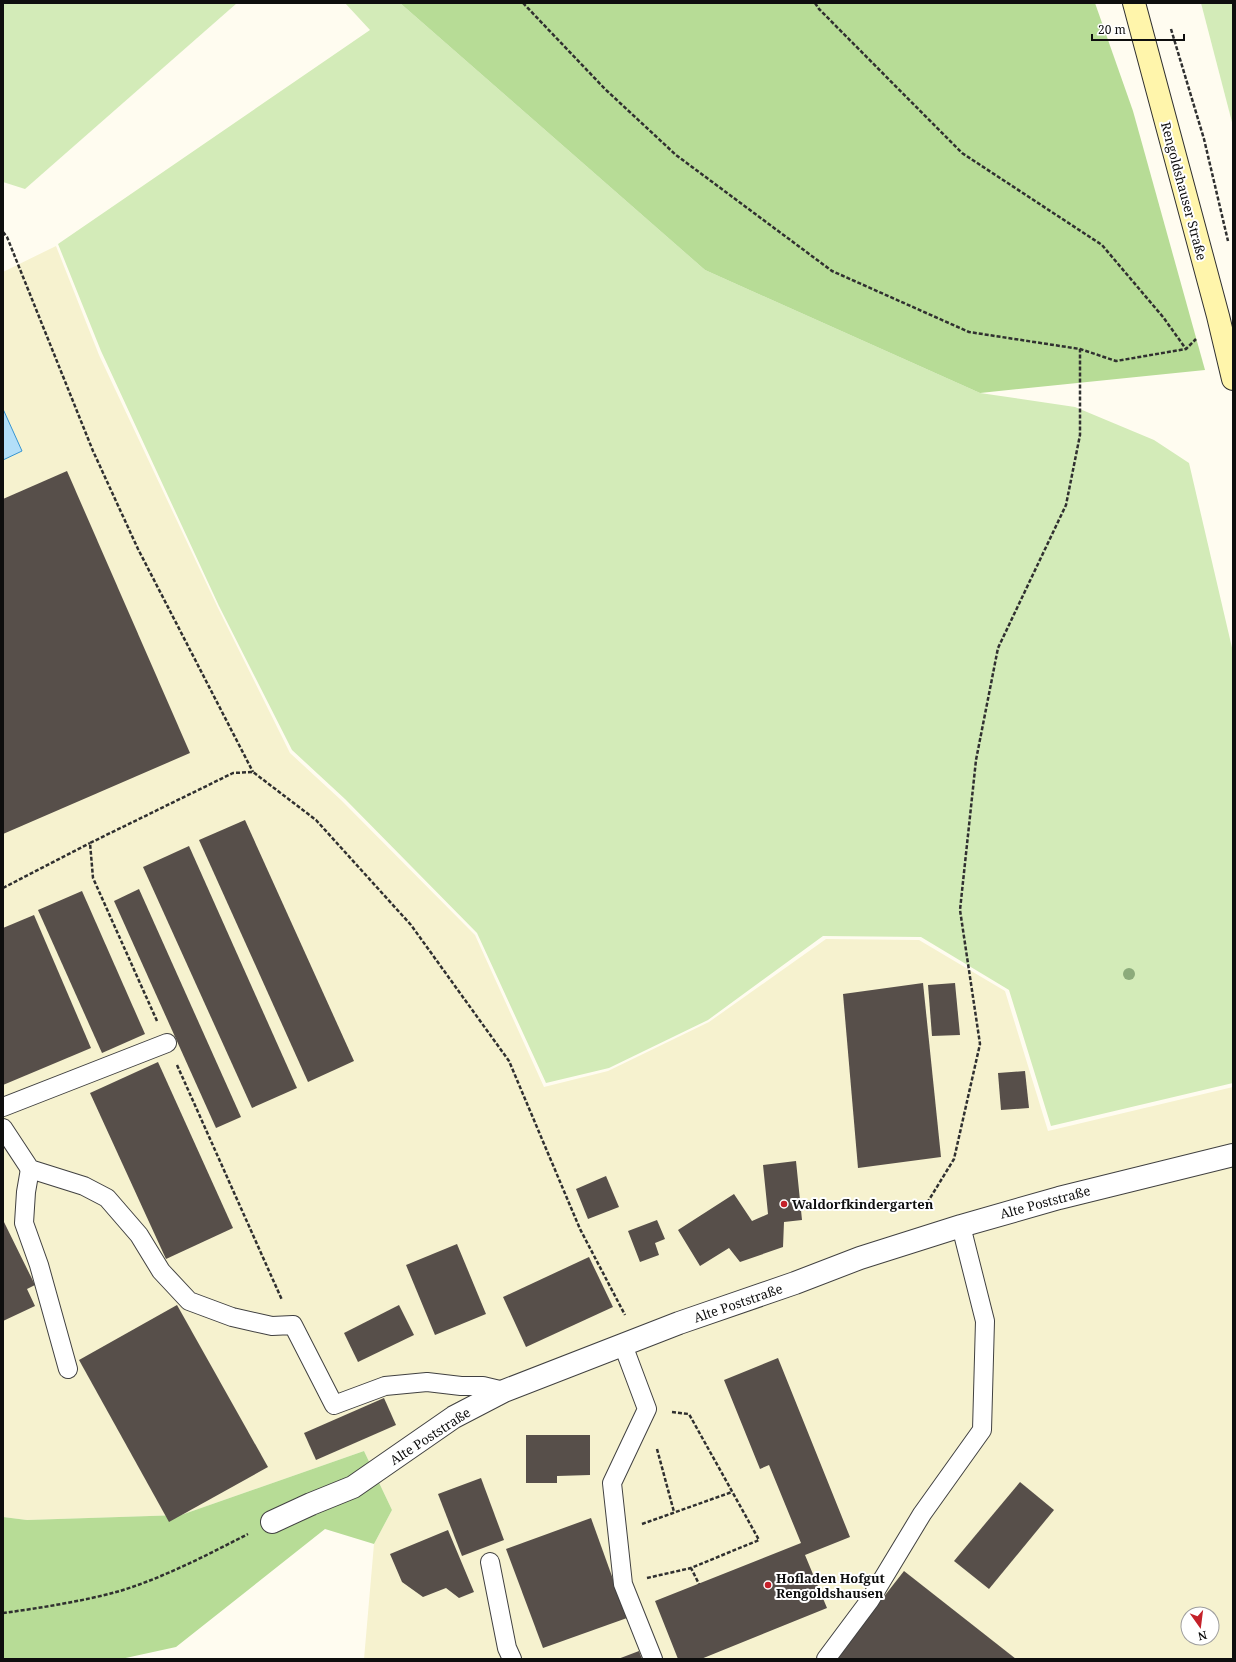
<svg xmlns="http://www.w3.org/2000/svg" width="1236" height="1662" viewBox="0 0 1236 1662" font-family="'Noto Serif',serif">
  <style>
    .farmland { fill: #f6f2cf; fill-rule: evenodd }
    .green { fill: #d3ebb8 }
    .forest { fill: #b7dc96 }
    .water { fill: #b3dff8; stroke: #3795d2 }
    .building { fill: #574f4a }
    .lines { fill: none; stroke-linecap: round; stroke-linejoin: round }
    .lane-casing { stroke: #414141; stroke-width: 20 }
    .street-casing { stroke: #414141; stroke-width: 24 }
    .secondary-casing { stroke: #303030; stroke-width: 24 }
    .path { stroke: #303030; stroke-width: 2.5; stroke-dasharray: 4 2; stroke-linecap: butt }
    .lane { stroke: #fff; stroke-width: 18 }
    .street { stroke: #fff; stroke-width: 22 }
    .secondary { stroke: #fff5ab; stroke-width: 22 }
    .tree { fill: #8cab7b }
    .poi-dot { fill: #c4212a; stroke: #fff; stroke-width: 1.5 }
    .labels { text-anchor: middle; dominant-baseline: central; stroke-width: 4; stroke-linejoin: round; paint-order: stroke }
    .street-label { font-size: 13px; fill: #0e0e0e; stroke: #fff }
    .poi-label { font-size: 13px; font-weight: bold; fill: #0e0e0e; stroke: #fff; text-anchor: start }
  </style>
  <rect width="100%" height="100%" fill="#fffcf0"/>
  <path class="farmland" d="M56 246 99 355 218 608 290 753 341 800 475 935 544 1087 608 1071 709 1022 826 939 919 940 1005 991 1048 1131 1233 1087V1659H364L374 1544 392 1510 364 1451 181 1515 27 1520 3 1517V272ZM1188 1614H1212V1638H1188Z"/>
  <g class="green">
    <path d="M3 3H237L25 189 3 182Z"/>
    <path d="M345 3H400L705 270 980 393 1075 407 1154 440 1189 463 1233 652V1083L1051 1126 1009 990 921 937 823 936 708 1020 609 1068 546 1083 477 933 345 799 292 750 219 606 101 351 58 244 370 30Z"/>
    <path d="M1201 3H1233V126Z"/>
  </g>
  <g class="forest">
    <path d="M400 3H1095L1133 111 1205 370 980 393 705 270Z"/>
    <path d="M364 1451 392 1510 374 1544 325 1529 176 1647 121 1659H3V1517L27 1520 181 1515Z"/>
  </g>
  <path class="water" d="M3 409 22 451 3 460Z"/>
  <g class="building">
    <path d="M67 471 190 753 3 834V499Z"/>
    <path d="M245 820 354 1061 308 1082 199 840Z"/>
    <path d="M189 846 297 1088 252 1108 143 867Z"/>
    <path d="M139 889 241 1117 216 1128 114 901Z"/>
    <path d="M82 891 145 1034 102 1053 38 910Z"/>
    <path d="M34 915 91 1048 3 1085V928Z"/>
    <path d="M923 983 941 1157 858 1168 843 994Z"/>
    <path d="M955 983 960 1035 932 1036 928 985Z"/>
    <path d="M158 1062 233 1228 166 1259 90 1093Z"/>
    <path d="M1025 1071 1029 1108 1001 1110 998 1073Z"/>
    <path d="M796 1161 802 1220 784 1222 783 1247 740 1262 729 1248 700 1266 678 1230 734 1194 752 1221 768 1214 763 1165Z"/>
    <path d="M606 1176 619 1207 588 1219 576 1189Z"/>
    <path d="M3 1220 35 1285 27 1289 35 1306 3 1321Z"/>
    <path d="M657 1220 665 1239 655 1243 659 1255 640 1262 628 1231Z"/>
    <path d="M457 1244 486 1314 435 1335 406 1265Z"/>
    <path d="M589 1257 613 1307 526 1347 503 1297Z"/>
    <path d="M177 1305 268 1467 169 1522 79 1360Z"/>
    <path d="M399 1305 414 1335 358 1362 344 1333Z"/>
    <path d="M778 1358 850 1537 805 1555 827 1608 701 1659H678L655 1601 801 1543 769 1465 760 1469 724 1380Z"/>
    <path d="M384 1398 396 1425 316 1460 304 1433Z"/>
    <path d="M526 1435H590V1475L557 1476V1483H526Z"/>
    <path d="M481 1478 504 1540 462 1556 438 1494Z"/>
    <path d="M1020 1482 1054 1510 989 1589 954 1561Z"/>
    <path d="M591 1518 627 1618 543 1648 506 1549Z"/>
    <path d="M448 1530 474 1592 459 1598 446 1588 423 1597 402 1582 390 1554Z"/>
    <path d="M904 1571 1016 1659H835Z"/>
    <path d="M639 1651 642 1659H618Z"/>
  </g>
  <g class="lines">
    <defs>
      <g id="lane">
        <path d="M3 1107 167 1043"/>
        <path d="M3 1128 30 1169 84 1186 107 1198 139 1235 161 1271 189 1301 232 1317 272 1326 293 1325 334 1405 385 1386 427 1382 461 1386H483L504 1391"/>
        <path d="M30 1169 26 1192 24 1223 39 1265 68 1369"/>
        <path d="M623 1345 647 1409 612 1483 623 1584 653 1659"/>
        <path d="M490 1562 507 1648 512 1659"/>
        <path d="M826 1659 870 1600 922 1514 982 1430 985 1321 961 1226"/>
      </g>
      <path id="street" d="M272 1522 311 1504 353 1487 454 1417 504 1391 679 1323 795 1283 860 1258 961 1226 1059 1198 1233 1155"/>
      <path id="secondary" d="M1134 3 1218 316 1233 379"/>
    </defs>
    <use href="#lane" class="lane-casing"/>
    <use href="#street" class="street-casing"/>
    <use href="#secondary" class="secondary-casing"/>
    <g class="path">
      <path d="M523 3 605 89 676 155 832 271 969 332 1080 349 1116 361 1186 349 1196 339"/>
      <path d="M815 3 819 9 962 153 1102 245 1163 317 1186 349"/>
      <path d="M1171 29 1204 139 1228 241"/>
      <path d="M3 232 7 237 93 451 138 549 253 772"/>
      <path d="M3 888 90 843"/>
      <path d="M157 1021 93 878 90 843 233 773 253 772 316 820 411 925 509 1061 580 1229 625 1315"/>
      <path d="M177 1065 282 1300"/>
      <path d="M924 1208 954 1159 980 1044 960 910 976 760 998 648 1066 505 1080 435V349"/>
      <path d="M672 1412 689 1414 759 1540 691 1568 699 1584"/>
      <path d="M657 1449 674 1512"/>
      <path d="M642 1524 732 1492"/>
      <path d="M647 1578 691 1568"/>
      <path d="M3 1613C40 1608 84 1601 120 1591 165 1577 207 1555 248 1534"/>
    </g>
    <use href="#lane" class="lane"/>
    <use href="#street" class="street"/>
    <use href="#secondary" class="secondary"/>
  </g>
  <circle class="tree" cx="1129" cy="974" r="6"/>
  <g class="poi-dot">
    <circle cx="784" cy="1204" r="4"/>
    <circle cx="768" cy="1585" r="4"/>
  </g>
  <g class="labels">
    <g class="street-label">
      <text transform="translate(1184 191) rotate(75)">Rengoldshauser Straße</text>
      <text transform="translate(1045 1202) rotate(-15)">Alte Poststraße</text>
      <text transform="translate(738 1303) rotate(-19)">Alte Poststraße</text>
      <text transform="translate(430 1436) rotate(-33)">Alte Poststraße</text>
    </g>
    <g class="poi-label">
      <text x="792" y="1204">Waldorfkindergarten</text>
      <text x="776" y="1578">Hofladen Hofgut<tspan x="776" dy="15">Rengoldshausen</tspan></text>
    </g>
  </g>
  <rect width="1236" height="1662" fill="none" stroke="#0e0e0e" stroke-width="8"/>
  <g transform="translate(1200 1626) rotate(166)"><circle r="19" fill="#ffffff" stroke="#9f9f9f"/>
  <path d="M0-3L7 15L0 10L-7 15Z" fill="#c4212a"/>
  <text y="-6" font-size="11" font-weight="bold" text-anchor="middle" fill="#0e0e0e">N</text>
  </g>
  <path d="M1092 34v6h92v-6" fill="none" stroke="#0e0e0e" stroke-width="2"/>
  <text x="1098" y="34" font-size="12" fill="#0e0e0e" stroke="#ffffff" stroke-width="3" paint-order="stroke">20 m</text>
</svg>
